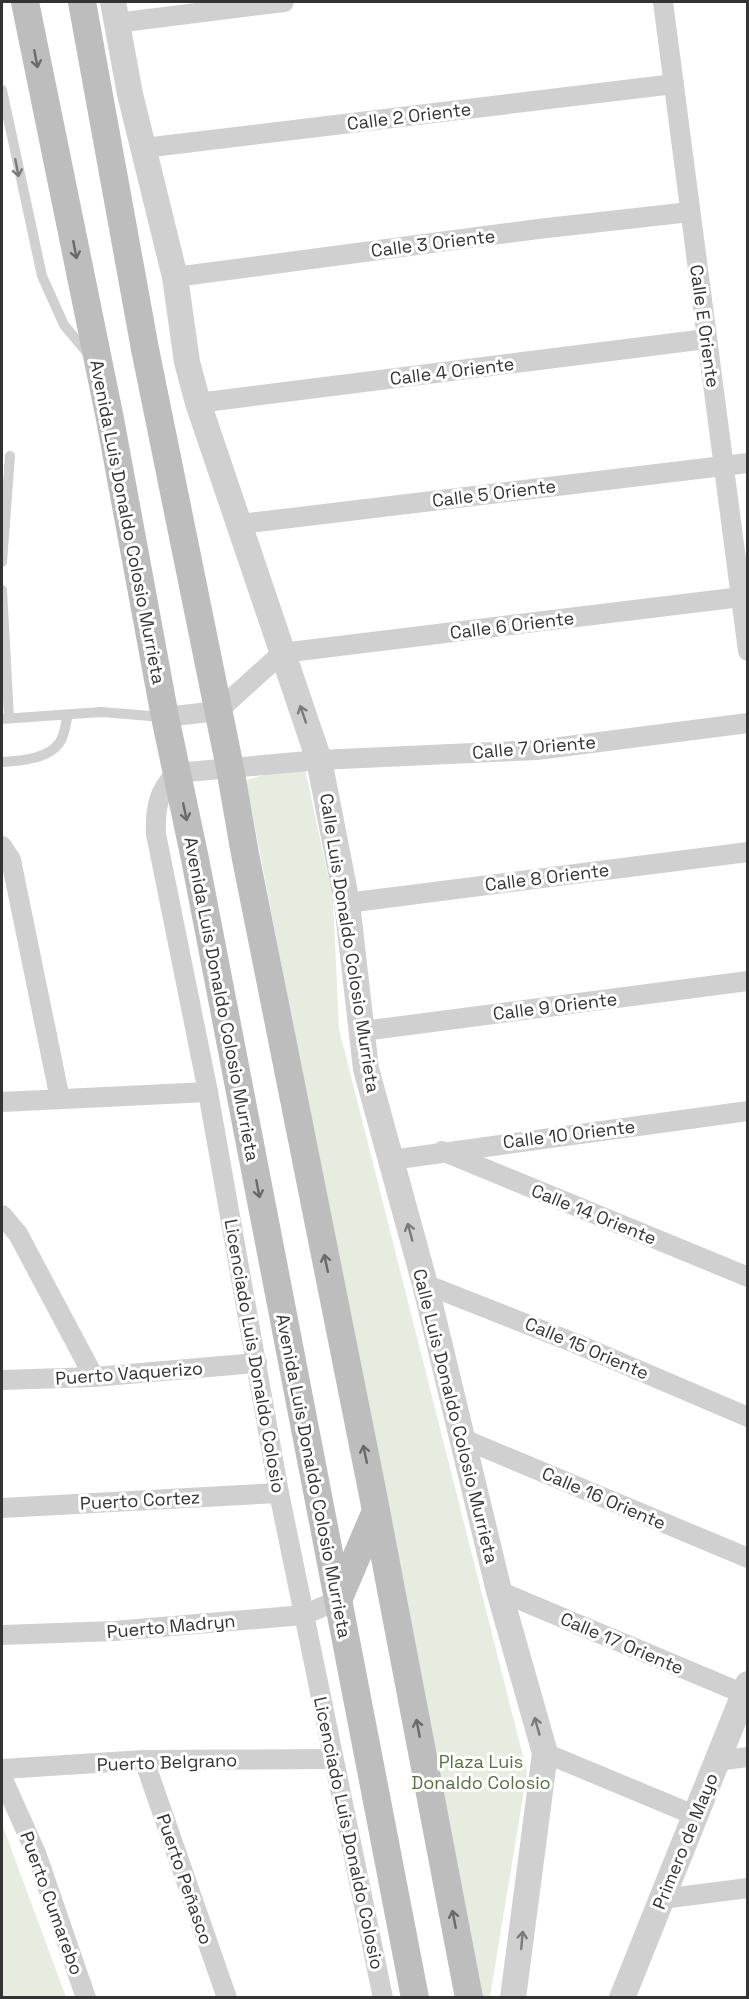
<svg xmlns="http://www.w3.org/2000/svg" width="749" height="1999" viewBox="0 0 749 1999" font-family="'Space Grotesk',sans-serif">
  <style>
    .green { fill: #e6ecdf }
    .lines { fill: none; stroke-linecap: round; stroke-linejoin: round }
    .service { stroke: #d0d0d0; stroke-width: 10 }
    .minor { stroke: #d0d0d0; stroke-width: 20 }
    .tertiary { stroke: #d0d0d0; stroke-width: 26 }
    .secondary { stroke: #bdbdbd; stroke-width: 28 }
    .oneway { stroke: #6a6a6a }
    .oneway2 { stroke: #7a7a7a }
    .labels { text-anchor: middle; dominant-baseline: central; stroke-width: 6; stroke-linejoin: round; paint-order: stroke }
    .street-label { font-size: 18px; fill: #333; stroke: #fff }
    .park-label { font-size: 18px; fill: #56703f; stroke: #fff }
  </style>
  <rect width="100%" height="100%" fill="#fff"/>
  <g class="green">
    <path d="M304 764 333 899 339 1029 527 1772 490 1997H479L246 780Z"/>
    <path d="M2 1824 66 1997H2Z"/>
  </g>
  <g class="lines">
    <g class="service">
      <path d="M2 90 42 276 64 325 90 356"/>
      <path d="M2 562 10 456"/>
      <path d="M2 590 9 718"/>
      <path d="M2 719 101 712 163 717"/>
      <path d="M2 762C20 761 53 759 62 738 65 731 66 722 68 715"/>
    </g>
    <g class="minor">
      <path d="M663 2 748 651"/>
      <path d="M116 23 284 2"/>
      <path d="M144 148 674 84"/>
      <path d="M175 277 538 229 690 212"/>
      <path d="M198 403 706 339"/>
      <path d="M241 524 748 463"/>
      <path d="M165 717 218 711 282 653 741 597"/>
      <path d="M2 846 11 860 60 1099"/>
      <path d="M347 903 748 852"/>
      <path d="M363 1031 748 981"/>
      <path d="M2 1102 208 1092"/>
      <path d="M442 1151 748 1277"/>
      <path d="M391 1160 748 1111"/>
      <path d="M2 1215 18 1234 94 1377"/>
      <path d="M425 1284 577 1344 748 1417"/>
      <path d="M2 1380 94 1377 257 1363"/>
      <path d="M461 1438 748 1558"/>
      <path d="M2 1508 279 1493"/>
      <path d="M499 1591 744 1694"/>
      <path d="M2 1635 114 1631 304 1615 338 1600"/>
      <path d="M545 1753 694 1815"/>
      <path d="M144 1760 227 1998"/>
      <path d="M717 1761 748 1757"/>
      <path d="M2 1769 144 1760 332 1759"/>
      <path d="M2 1777 36 1853 86 1998"/>
      <path d="M662 1899 748 1888"/>
      <path d="M383 1998 279 1493 208 1092 156 834C155 809 158 791 176 773L319 760 537 750 748 723"/>
    </g>
    <g class="tertiary">
      <path d="M113 2 130 94 175 277 187 362 198 403 319 760 347 903 366 1069 425 1284 499 1591 545 1753 513 1998"/>
      <path d="M622 1998 748 1684"/>
    </g>
    <g class="secondary">
      <path d="M25 2 110 419 165 717 195 859 415 1998"/>
      <path d="M82 2 145 349 230 768 245 854 372 1490 469 1998"/>
      <path d="M338 1600 376 1511"/>
    </g>
  </g>
  <defs><path id="oneway-shaft" d="M-6 0H5M1.5-3L5.5 0L1.5 3" fill="none" stroke-width="1.6" stroke-linecap="round" stroke-linejoin="round" transform="scale(1.5)"/></defs>
  <g class="oneway">
    <use href="#oneway-shaft" transform="translate(36 59) rotate(79)"/>
    <use href="#oneway-shaft" transform="translate(75 250) rotate(79)"/>
    <use href="#oneway-shaft" transform="translate(185 812) rotate(78)"/>
    <use href="#oneway-shaft" transform="translate(258 1189) rotate(79)"/>
    <use href="#oneway-shaft" transform="translate(326 1263) rotate(-102)"/>
    <use href="#oneway-shaft" transform="translate(365 1454) rotate(-102)"/>
    <use href="#oneway-shaft" transform="translate(418 1728) rotate(-101)"/>
    <use href="#oneway-shaft" transform="translate(454 1919) rotate(-101)"/>
  </g>
  <g class="oneway2">
    <use href="#oneway-shaft" transform="translate(17 168) rotate(79)"/>
    <use href="#oneway-shaft" transform="translate(303 714) rotate(-109)"/>
    <use href="#oneway-shaft" transform="translate(410 1232) rotate(-105)"/>
    <use href="#oneway-shaft" transform="translate(537 1726) rotate(-106)"/>
    <use href="#oneway-shaft" transform="translate(522 1940) rotate(-85)"/>
  </g>
  <g class="labels">
    <g class="street-label">
      <text transform="translate(409 116) rotate(-7)">Calle 2 Oriente</text>
      <text transform="translate(433 243) rotate(-7)">Calle 3 Oriente</text>
      <text transform="translate(705 326) rotate(82)">Calle E Oriente</text>
      <text transform="translate(452 371) rotate(-7)">Calle 4 Oriente</text>
      <text transform="translate(494 493) rotate(-7)">Calle 5 Oriente</text>
      <text transform="translate(128 522) rotate(79)">Avenida Luis Donaldo Colosio Murrieta</text>
      <text transform="translate(512 625) rotate(-7)">Calle 6 Oriente</text>
      <text transform="translate(534 747) rotate(-5)">Calle 7 Oriente</text>
      <text transform="translate(547 877) rotate(-7)">Calle 8 Oriente</text>
      <text transform="translate(350 943) rotate(81)">Calle Luis Donaldo Colosio Murrieta</text>
      <text transform="translate(222 999) rotate(79)">Avenida Luis Donaldo Colosio Murrieta</text>
      <text transform="translate(555 1006) rotate(-7)">Calle 9 Oriente</text>
      <text transform="translate(569 1134) rotate(-7)">Calle 10 Oriente</text>
      <text transform="translate(594 1214) rotate(22)">Calle 14 Oriente</text>
      <text transform="translate(587 1348) rotate(23)">Calle 15 Oriente</text>
      <text transform="translate(255 1356) rotate(80)">Licenciado Luis Donaldo Colosio</text>
      <text transform="translate(129 1373) rotate(-4)">Puerto Vaquerizo</text>
      <text transform="translate(456 1416) rotate(76)">Calle Luis Donaldo Colosio Murrieta</text>
      <text transform="translate(314 1476) rotate(79)">Avenida Luis Donaldo Colosio Murrieta</text>
      <text transform="translate(604 1498) rotate(23)">Calle 16 Oriente</text>
      <text transform="translate(140 1500) rotate(-3)">Puerto Cortez</text>
      <text transform="translate(171 1626) rotate(-5)">Puerto Madryn</text>
      <text transform="translate(622 1643) rotate(23)">Calle 17 Oriente</text>
      <text transform="translate(167 1762) rotate(-2)">Puerto Belgrano</text>
      <text transform="translate(349 1833) rotate(78)">Licenciado Luis Donaldo Colosio</text>
      <text transform="translate(685 1841) rotate(-68)">Primero de Mayo</text>
      <text transform="translate(185 1879) rotate(71)">Puerto Peñasco</text>
      <text transform="translate(52 1903) rotate(70)">Puerto Cumarebo</text>
    </g>
    <g class="park-label">
      <text x="481" y="1761">Plaza Luis<tspan x="481" dy="21">Donaldo Colosio</tspan></text>
    </g>
  </g>
  <rect width="749" height="1999" fill="none" stroke="#333333" stroke-width="6"/>
</svg>
